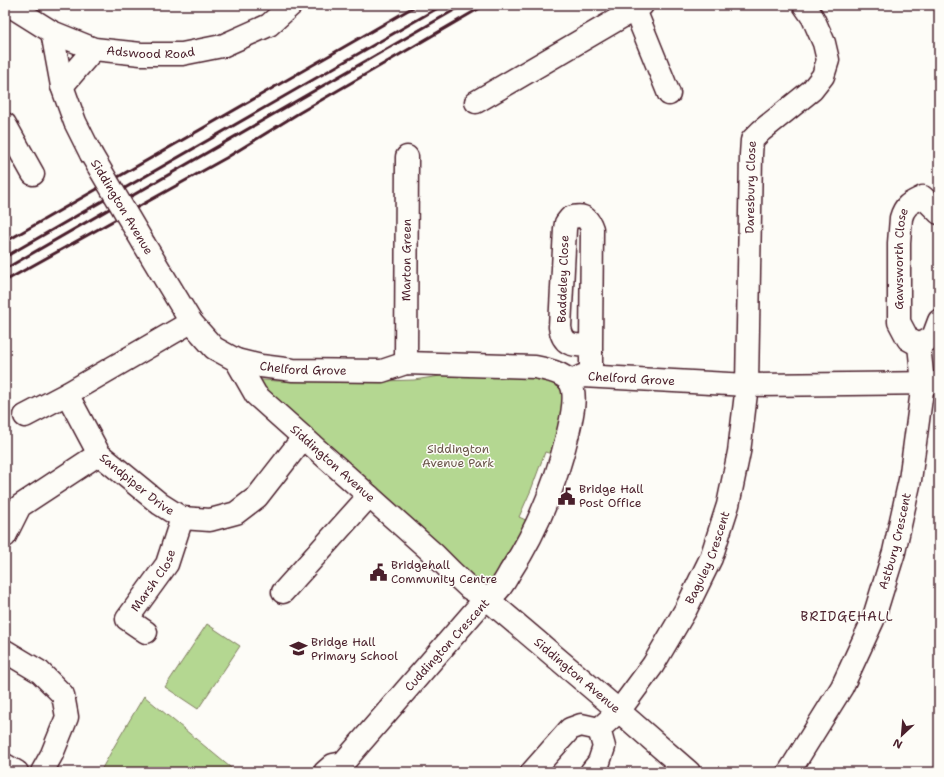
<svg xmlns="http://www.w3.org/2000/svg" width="944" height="777" viewBox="0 0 944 777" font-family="'Shantell Sans',sans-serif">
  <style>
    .green { fill: #b4d791; stroke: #7f7b5e }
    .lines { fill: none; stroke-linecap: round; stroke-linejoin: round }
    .minor-casing { stroke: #4a1f2b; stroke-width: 25 }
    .minor { stroke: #fdfcf7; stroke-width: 22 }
    .rail { stroke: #4a1f2b; stroke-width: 3 }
    .minor-bridge-casing { stroke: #4a1f2b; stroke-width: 25; stroke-linecap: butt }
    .minor-bridge { stroke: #fdfcf7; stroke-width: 22 }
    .labels { text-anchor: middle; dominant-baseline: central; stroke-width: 3; stroke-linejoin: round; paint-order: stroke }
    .street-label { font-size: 12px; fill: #4a1f2b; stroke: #fdfcf7 }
    .park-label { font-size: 12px; fill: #6a564a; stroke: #fdfcf7 }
    .poi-label { font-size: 12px; fill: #4a1f2b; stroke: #fdfcf7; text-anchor: start }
    .neighbourhood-label { font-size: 13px; letter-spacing: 1px; fill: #4a1f2b; stroke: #fdfcf7 }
  </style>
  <rect width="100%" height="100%" fill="#fdfcf7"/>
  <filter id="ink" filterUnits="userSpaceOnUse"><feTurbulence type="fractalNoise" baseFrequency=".025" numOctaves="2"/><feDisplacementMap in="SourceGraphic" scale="8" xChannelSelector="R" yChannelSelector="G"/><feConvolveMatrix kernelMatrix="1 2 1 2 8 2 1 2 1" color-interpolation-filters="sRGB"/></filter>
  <g filter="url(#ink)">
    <g class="green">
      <path d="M447 375 544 377 558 382 565 393 556 455 545 452 531 490 519 517 530 522 486 590 273 399 259 381 261 380H263L277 381 352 382 414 380Z"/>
      <path d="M207 624 240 646 198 709 165 687Z"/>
      <path d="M144 696 236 772H100L115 745Z"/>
    </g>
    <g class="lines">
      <defs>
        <g id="minor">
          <path id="s1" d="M9 5 52 32 94 49 141 54H182L222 46 269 25 291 5"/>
          <path d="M635 10 669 94"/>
          <path d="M52 32 62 86 75 122 91 154"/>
          <path d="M62 86 94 49"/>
          <path d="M476 102 642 5"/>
          <path d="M5 124 33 174"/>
          <path id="s2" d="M144 244 191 322 214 348 236 360 256 395 435 555 452 572 469 588 486 598 619 711 689 772"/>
          <path id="s3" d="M191 322 67 394 99 454 160 504 182 518 210 520 236 513 257 497 303 438"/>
          <path id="s4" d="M919 345 908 339 899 322V243L901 218C905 204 911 203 923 197L939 213"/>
          <path d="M919 345 933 337 939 321"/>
          <path d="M591 346 592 229C588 217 582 214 570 218L566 223 565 229 560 327C563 347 574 345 591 346V376"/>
          <path id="s5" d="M236 360 261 366 293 370 382 371 406 363 535 367C545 369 564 373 570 382 578 395 571 420 568 433 556 483 539 528 510 572 506 579 502 587 496 592 494 595 489 596 486 598L343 763 333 765 325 772"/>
          <path id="s6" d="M406 363 407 157"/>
          <path id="s7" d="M570 382 582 376 747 385 939 383"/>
          <path d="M25 416 67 394"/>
          <path d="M5 536 20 506 99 454"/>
          <path d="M283 592 369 496"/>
          <path id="s8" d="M146 632 127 619 167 564 182 518"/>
          <path d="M5 651 40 672 63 695 67 717 52 754 42 772"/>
          <path id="s9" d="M599 729 619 711 653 665 686 609 711 558 728 505 739 452 747 385 751 155 752 140 761 131 812 90 823 76 828 60 824 43 813 18 804 5"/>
          <path d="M5 765 17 772"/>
          <path d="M532 772 570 729 581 725 599 729"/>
          <path d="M591 772 599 762 604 747 599 729"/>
          <path id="s10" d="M789 772 842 687 873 620 894 552 910 480 923 383 919 345"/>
        </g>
      </defs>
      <use href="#minor" class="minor-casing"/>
      <use href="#minor" class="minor"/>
      <g class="rail">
        <path d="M5 242 417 5"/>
        <path d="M5 257 443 5"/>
        <path d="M5 269 463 5"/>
        <path d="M5 281 226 158 299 113 485 5"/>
      </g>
      <defs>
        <path id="minor-bridge" d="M91 154 144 244"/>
      </defs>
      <use href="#minor-bridge" class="minor-bridge-casing"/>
      <use href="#minor-bridge" class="minor-bridge"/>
    </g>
  </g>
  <defs>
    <symbol id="civic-bare" viewBox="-9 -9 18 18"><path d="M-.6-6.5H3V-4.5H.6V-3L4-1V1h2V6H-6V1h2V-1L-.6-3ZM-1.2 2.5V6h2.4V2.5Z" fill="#4a1f2b" stroke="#fdfcf7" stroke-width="2.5" paint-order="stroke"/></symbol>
    <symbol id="school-bare" viewBox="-9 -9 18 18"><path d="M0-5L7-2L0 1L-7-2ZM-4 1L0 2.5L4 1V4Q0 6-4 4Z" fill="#4a1f2b" stroke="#fdfcf7" stroke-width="2.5" paint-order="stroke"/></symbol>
  </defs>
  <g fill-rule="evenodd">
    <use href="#civic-bare" x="554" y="484" width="25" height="25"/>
    <use href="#civic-bare" x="366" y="560" width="25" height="25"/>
    <use href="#school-bare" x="286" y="636" width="25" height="25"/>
  </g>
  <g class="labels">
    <g class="street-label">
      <text stroke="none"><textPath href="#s1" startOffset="153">Adswood Road</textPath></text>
      <text stroke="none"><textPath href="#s9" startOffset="581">Daresbury Close</textPath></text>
      <text transform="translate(122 207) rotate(59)">Siddington Avenue</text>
      <text stroke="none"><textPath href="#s6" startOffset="103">Marton Green</textPath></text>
      <text stroke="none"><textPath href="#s4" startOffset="95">Gawsworth Close</textPath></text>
      <text transform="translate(563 279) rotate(-88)">Baddeley Close</text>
      <text stroke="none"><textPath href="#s5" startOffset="68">Chelford Grove</textPath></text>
      <text stroke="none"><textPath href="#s7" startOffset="63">Chelford Grove</textPath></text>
      <text stroke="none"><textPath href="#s2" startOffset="294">Siddington Avenue</textPath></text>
      <text stroke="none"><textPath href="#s3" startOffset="260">Sandpiper Drive</textPath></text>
      <text stroke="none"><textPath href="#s10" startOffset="256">Astbury Crescent</textPath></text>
      <text stroke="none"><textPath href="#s9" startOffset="205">Baguley Crescent</textPath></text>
      <text stroke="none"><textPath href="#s8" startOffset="70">Marsh Close</textPath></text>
      <text transform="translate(447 645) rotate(-48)">Cuddington Crescent</text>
      <text stroke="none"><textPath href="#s2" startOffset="618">Siddington Avenue</textPath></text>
    </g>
    <g class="park-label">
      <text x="458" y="449">Siddington<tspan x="458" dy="14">Avenue Park</tspan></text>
    </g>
    <g class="poi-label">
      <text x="579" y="489">Bridge Hall<tspan x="579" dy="14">Post Office</tspan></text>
      <text x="391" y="565">Bridgehall<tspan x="391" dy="14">Community Centre</tspan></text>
      <text x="311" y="642">Bridge Hall<tspan x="311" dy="14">Primary School</tspan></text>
    </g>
    <g class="neighbourhood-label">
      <text x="847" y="616">BRIDGEHALL</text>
    </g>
  </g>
  <rect width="944" height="777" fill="none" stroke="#fdfcf7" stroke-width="20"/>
  <rect x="10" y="10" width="924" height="757" fill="none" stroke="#4a1f2b" stroke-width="1.5" filter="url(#ink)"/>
  <g transform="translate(902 735) rotate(206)" stroke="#fdfcf7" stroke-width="3" paint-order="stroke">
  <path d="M0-3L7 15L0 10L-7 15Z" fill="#4a1f2b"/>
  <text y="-6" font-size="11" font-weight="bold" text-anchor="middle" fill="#4a1f2b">N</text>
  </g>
</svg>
